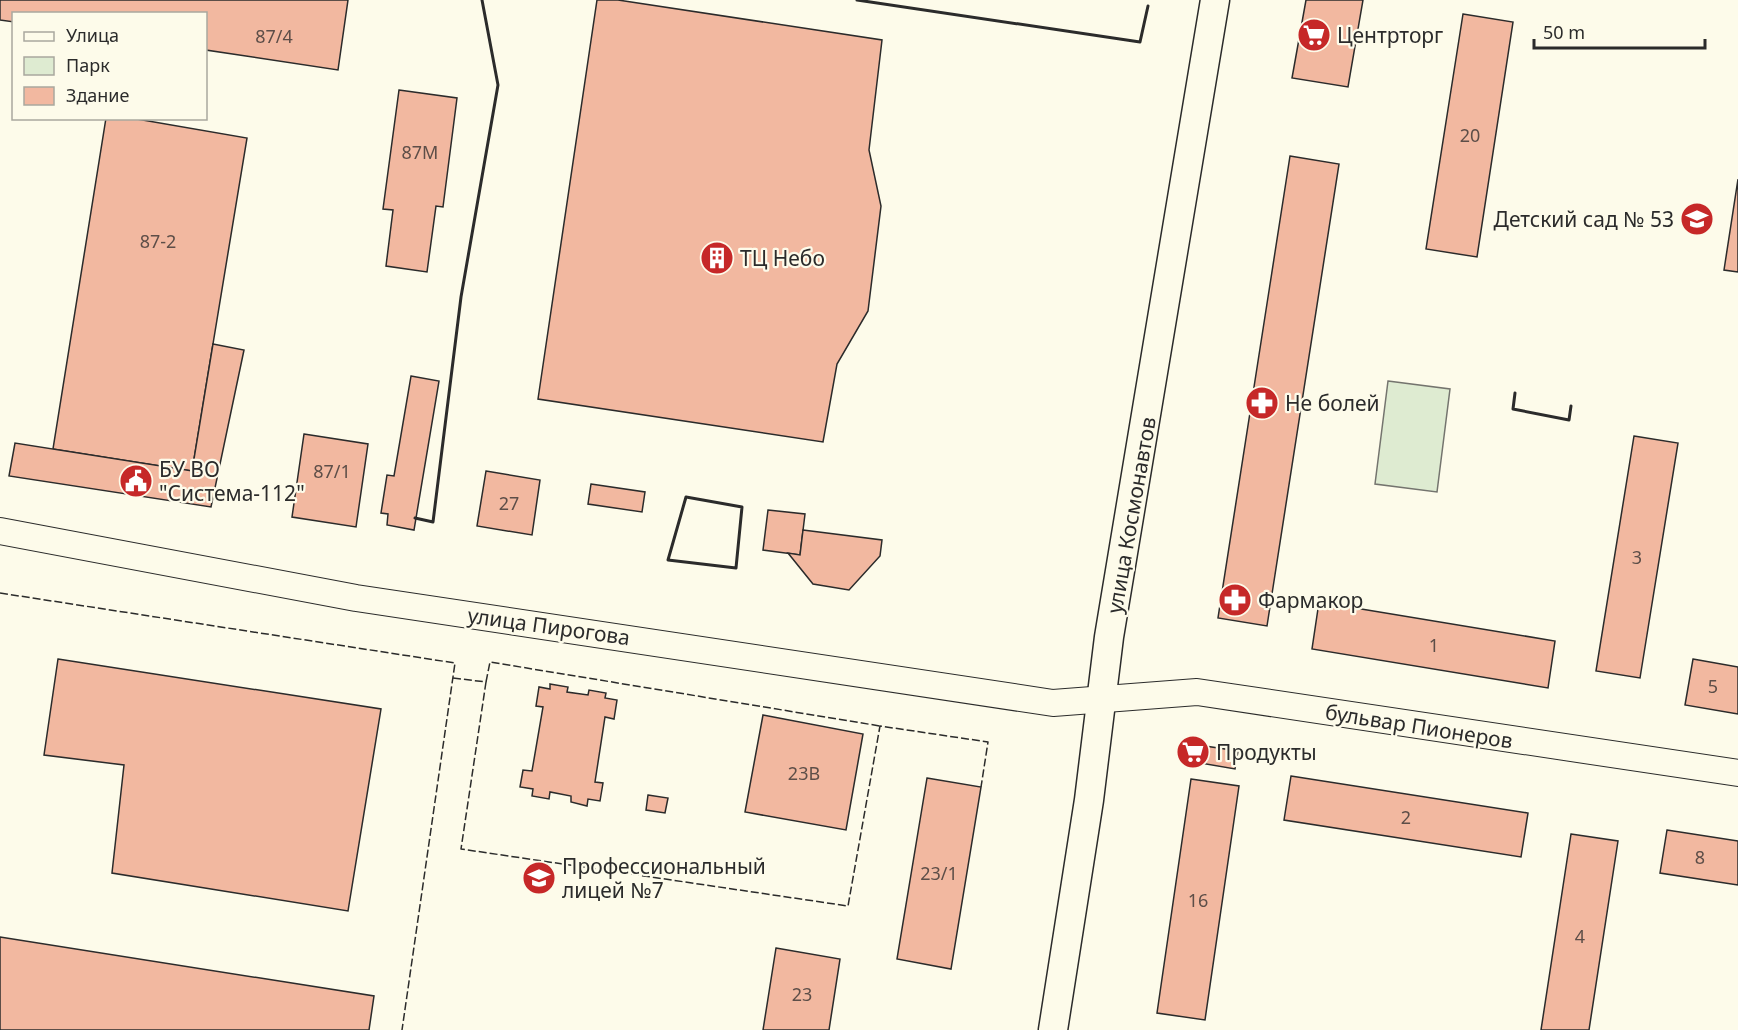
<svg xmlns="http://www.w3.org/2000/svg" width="1738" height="1030" viewBox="0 0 1738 1030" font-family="'Noto Sans',sans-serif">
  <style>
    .green { fill: #deebd1; stroke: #74746e; stroke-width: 1.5 }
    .building { fill: #f2b8a0; stroke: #2b2b2b; stroke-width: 1.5 }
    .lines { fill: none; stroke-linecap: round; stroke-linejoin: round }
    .tertiary-casing { stroke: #2b2b2b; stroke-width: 28 }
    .secondary-casing { stroke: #2b2b2b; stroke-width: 31 }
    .tertiary { stroke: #fdfbea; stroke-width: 26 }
    .secondary { stroke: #fdfbea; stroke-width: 28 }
    .fence { stroke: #2b2b2b; stroke-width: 1.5; stroke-dasharray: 8 3; stroke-linecap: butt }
    .wall { stroke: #2b2b2b; stroke-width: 3 }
    .labels { text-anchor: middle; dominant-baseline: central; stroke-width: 4.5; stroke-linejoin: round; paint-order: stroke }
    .number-label { font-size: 18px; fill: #5d4e48 }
    .poi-label { font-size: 21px; fill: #2b2b2b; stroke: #fdfbea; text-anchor: start }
    .street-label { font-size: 21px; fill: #2b2b2b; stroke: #fdfbea }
  </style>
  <rect width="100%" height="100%" fill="#fdfbea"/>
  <path class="green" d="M1388 381 1450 389 1437 492 1375 484Z"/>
  <g class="building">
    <path d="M0 0H348L338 70 206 50V14H14V22L0 20Z"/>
    <path d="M597 0H618L882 40 869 150 881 206 868 311 837 364 823 442 538 399Z"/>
    <path d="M1306 0H1363L1348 87 1292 78Z"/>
    <path d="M1463 14 1513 22 1477 257 1426 249Z"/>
    <path d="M399 90 457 98 443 207 436 206 427 272 386 266 393 210 383 209Z"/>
    <path d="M106 118H131L247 138 192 471 53 449Z"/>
    <path d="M1290 156 1339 164 1267 626 1218 618Z"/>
    <path d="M1738 179V272L1724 270Z"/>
    <path d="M213 344 244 350 211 507 9 476 15 443 192 471Z"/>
    <path d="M411 376 439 381 414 530 387 525 388 514 381 513 387 475 394 476Z"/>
    <path d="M304 434 368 444 356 527 292 517Z"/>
    <path d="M1634 436 1678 443 1640 678 1596 671Z"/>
    <path d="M486 471 540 480 532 535 477 526Z"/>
    <path d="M591 484 645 492 642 512 588 504Z"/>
    <path d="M768 510 805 514 800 555 763 550Z"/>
    <path d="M803 530 882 540 880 556 849 590 813 584 788 553 800 555Z"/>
    <path d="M1319 602 1555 641 1548 688 1312 649Z"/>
    <path d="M58 659 381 709 348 911 112 873 124 765 44 755Z"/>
    <path d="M1693 659 1738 667V714L1685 705Z"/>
    <path d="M550 684 568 687 567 692 588 695 589 690 606 693 605 698 617 700 614 719 605 717 595 782 603 783 600 801 588 799 587 806 571 802V796L550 792 549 799 532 796 533 789 520 787 523 770 532 771 543 707 536 706 539 687 550 689Z"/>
    <path d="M763 715 863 734 846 830 745 812Z"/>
    <path d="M1185 743 1238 751 1235 769 1183 760Z"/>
    <path d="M1291 776 1528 813 1521 857 1284 820Z"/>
    <path d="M927 778 981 787 951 969 897 959Z"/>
    <path d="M1191 779 1239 786 1205 1020 1157 1013Z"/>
    <path d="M648 795 668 798 665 813 646 810Z"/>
    <path d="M1667 830 1738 841V885L1660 873Z"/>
    <path d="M1571 834 1618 841 1589 1030H1541Z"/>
    <path d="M0 937 374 996 369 1030H0Z"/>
    <path d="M776 948 840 959 829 1030H763Z"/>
  </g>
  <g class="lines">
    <defs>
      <path id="tertiary" d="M0 531 356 598 1053 703 1197 692 1738 773"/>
      <path id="secondary" d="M1053 1030 1089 800 1109 637 1215 0"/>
    </defs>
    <use href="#tertiary" class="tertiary-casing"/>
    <use href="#secondary" class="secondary-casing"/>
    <use href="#tertiary" class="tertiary"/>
    <use href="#secondary" class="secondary"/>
    <g class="fence">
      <path d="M0 593 455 663 402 1030"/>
      <path d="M453 678 486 682 461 849 848 906 880 726 988 742 981 787"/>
      <path d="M486 682 490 662 880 726"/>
    </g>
    <g class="wall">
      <path d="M857 0 1140 42 1148 6"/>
      <path d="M1515 393 1513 409 1569 420 1571 406"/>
      <path d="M686 497 742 507 736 568 668 560Z"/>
      <path d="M415 518 433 522 461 297 498 85 482 0"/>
    </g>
  </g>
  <defs>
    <symbol id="supermarket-disc" viewBox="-11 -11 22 22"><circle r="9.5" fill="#c62828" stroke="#fdfbea"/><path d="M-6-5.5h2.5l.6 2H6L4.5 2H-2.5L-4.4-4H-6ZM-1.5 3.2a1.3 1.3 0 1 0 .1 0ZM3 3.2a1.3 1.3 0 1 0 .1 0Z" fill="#fff"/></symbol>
    <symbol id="school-disc" viewBox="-11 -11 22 22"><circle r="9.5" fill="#c62828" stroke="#fdfbea"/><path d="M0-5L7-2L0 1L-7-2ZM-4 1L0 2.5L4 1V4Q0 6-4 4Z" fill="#fff"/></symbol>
    <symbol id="building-disc" viewBox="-11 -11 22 22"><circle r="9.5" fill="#c62828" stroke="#fdfbea"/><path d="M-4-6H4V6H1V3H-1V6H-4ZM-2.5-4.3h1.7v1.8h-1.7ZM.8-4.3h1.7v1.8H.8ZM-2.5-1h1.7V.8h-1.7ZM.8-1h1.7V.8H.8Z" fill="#fff"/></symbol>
    <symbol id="pharmacy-disc" viewBox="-11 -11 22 22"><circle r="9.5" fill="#c62828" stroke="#fdfbea"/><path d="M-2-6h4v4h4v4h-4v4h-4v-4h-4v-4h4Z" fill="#fff"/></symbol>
    <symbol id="civic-disc" viewBox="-11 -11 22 22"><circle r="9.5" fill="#c62828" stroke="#fdfbea"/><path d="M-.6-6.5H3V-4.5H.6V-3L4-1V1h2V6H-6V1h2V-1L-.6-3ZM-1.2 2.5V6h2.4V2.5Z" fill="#fff"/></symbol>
    <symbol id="university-disc" viewBox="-11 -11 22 22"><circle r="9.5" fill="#c62828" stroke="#fdfbea"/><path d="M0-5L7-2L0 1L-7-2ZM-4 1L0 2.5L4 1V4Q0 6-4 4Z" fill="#fff"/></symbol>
  </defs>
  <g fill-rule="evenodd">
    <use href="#supermarket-disc" x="1295" y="16" width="38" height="38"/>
    <use href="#school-disc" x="1678" y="200" width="38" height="38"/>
    <use href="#building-disc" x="698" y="239" width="38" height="38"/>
    <use href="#pharmacy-disc" x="1243" y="384" width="38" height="38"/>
    <use href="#civic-disc" x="117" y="462" width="38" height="38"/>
    <use href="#pharmacy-disc" x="1216" y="581" width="38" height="38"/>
    <use href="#supermarket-disc" x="1174" y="733" width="38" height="38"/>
    <use href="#university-disc" x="520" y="859" width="38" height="38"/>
  </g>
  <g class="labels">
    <g class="number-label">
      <text x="274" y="36">87/4</text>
      <text x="1470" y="135">20</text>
      <text x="420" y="152">87М</text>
      <text x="158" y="241">87-2</text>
      <text x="332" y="471">87/1</text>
      <text x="509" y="503">27</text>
      <text x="1637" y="557">3</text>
      <text x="1434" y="645">1</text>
      <text x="1713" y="686">5</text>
      <text x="804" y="773">23В</text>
      <text x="1406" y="817">2</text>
      <text x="1700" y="857">8</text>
      <text x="939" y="873">23/1</text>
      <text x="1198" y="900">16</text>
      <text x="1580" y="936">4</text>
      <text x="802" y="994">23</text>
    </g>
    <g class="poi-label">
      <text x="1337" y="35">Центрторг</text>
      <text x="1674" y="219" text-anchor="end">Детский сад № 53</text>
      <text x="740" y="258">ТЦ Небо</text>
      <text x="1285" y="403">Не болей</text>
      <text x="159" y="469">БУ ВО<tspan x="159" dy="24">"Система-112"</tspan></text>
      <text x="1258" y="600">Фармакор</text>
      <text x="1216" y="752">Продукты</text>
      <text x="562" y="866">Профессиональный<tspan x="562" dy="24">лицей №7</tspan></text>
    </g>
    <g class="street-label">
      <text transform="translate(1131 515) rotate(-80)">улица Космонавтов</text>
      <text transform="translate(549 626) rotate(8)">улица Пирогова</text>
      <text transform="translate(1419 726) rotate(9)">бульвар Пионеров</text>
    </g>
  </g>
  <rect x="12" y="12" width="195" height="108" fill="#fdfbea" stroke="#a9a89e" stroke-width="1.5"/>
  <rect x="24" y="32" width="30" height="9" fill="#fdfbea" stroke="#a9a89e" stroke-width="1.5"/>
  <text x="66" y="42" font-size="18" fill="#2b2b2b">Улица</text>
  <rect x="24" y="57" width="30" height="18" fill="#deebd1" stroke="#a9a89e" stroke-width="1.5"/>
  <text x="66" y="72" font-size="18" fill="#2b2b2b">Парк</text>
  <rect x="24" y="87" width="30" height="18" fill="#f2b8a0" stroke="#a9a89e" stroke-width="1.5"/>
  <text x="66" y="102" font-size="18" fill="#2b2b2b">Здание</text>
  <path d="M1534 39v9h171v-9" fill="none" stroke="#2b2b2b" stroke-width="3"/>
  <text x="1543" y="39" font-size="18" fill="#2b2b2b" stroke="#fdfbea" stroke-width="4.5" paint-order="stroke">50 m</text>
</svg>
